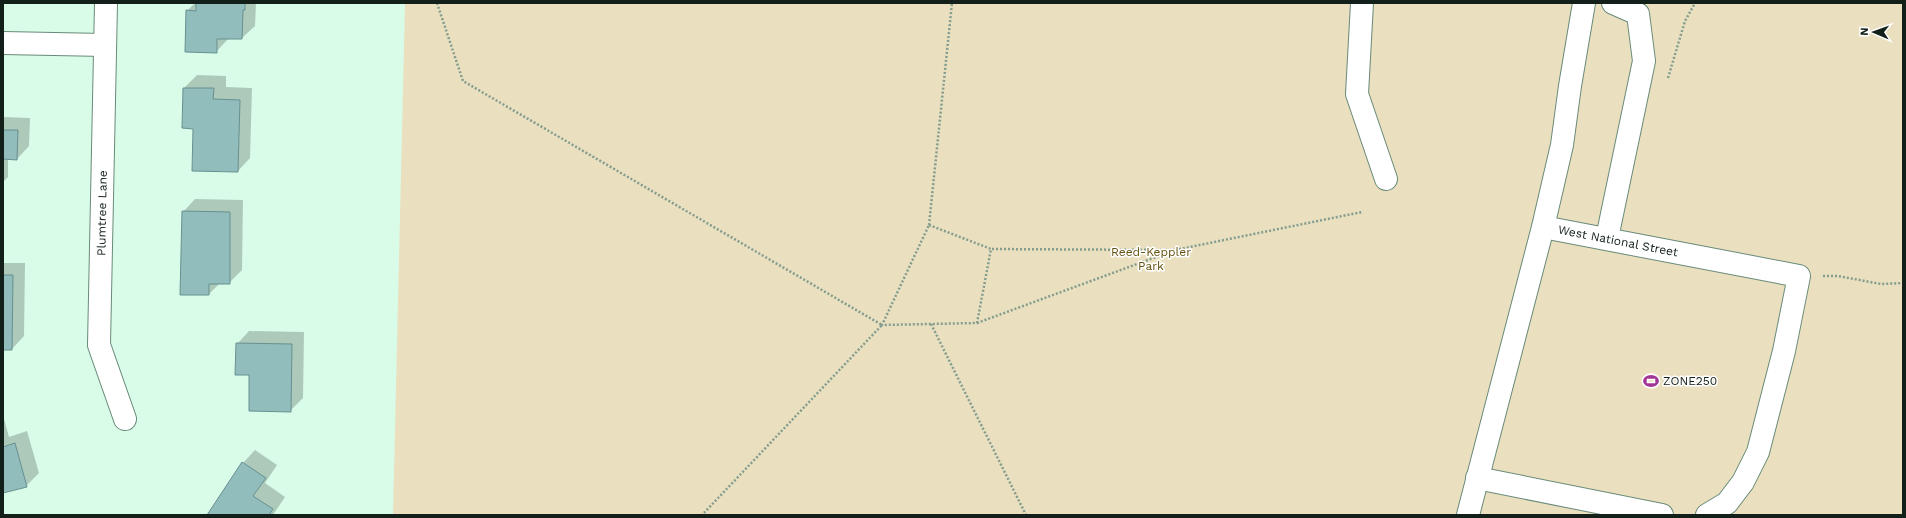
<svg xmlns="http://www.w3.org/2000/svg" width="1906" height="518" viewBox="0 0 1906 518" font-family="'Work Sans',sans-serif">
  <style>
    .green { fill: #eae0c0 }
    .shadow { fill: #0003 }
    .building { fill: #92bdbd; stroke: #679090 }
    .lines { fill: none; stroke-linecap: round; stroke-linejoin: round }
    .minor-casing { stroke: #698a78; stroke-width: 24 }
    .path { stroke: #839c8e; stroke-width: 2.5; stroke-dasharray: 2 2; stroke-linecap: butt }
    .minor { stroke: #fff; stroke-width: 22 }
    .labels { text-anchor: middle; dominant-baseline: central; stroke-width: 3; stroke-linejoin: round; paint-order: stroke }
    .street-label { font-size: 12px; fill: #132019; stroke: #fff }
    .park-label { font-size: 12px; fill: #635110; stroke: #fff }
    .poi-label { font-size: 12px; fill: #132019; stroke: #fff; text-anchor: start }
  </style>
  <rect width="100%" height="100%" fill="#d9fce9"/>
  <path class="green" d="M405 3H1903V515H393Z"/>
  <g class="shadow">
    <path d="M195 3H256L255 26 242 38H229L216 52 187 11Z"/>
    <path d="M197 75 226 76V87L252 88 250 158 238 171 194 128 184 88Z"/>
    <path d="M3 117 30 118 29 146 17 159H8V177L3 182Z"/>
    <path d="M195 199 243 200 242 270 229 283H220L209 294 183 212Z"/>
    <path d="M3 263H25L24 336 12 349H3Z"/>
    <path d="M249 331 304 332 303 398 290 411 250 374 237 344Z"/>
    <path d="M3 415 9 437 27 431 39 473 26 486 3 492Z"/>
    <path d="M255 450 277 465 265 483 285 497 273 515H208L243 463Z"/>
  </g>
  <g class="building">
    <path d="M196 3H245V10H243L242 39H217V53L185 52 186 10 196 11Z"/>
    <path d="M183 88H214L213 99 240 100 238 172 192 171 193 129 182 128Z"/>
    <path d="M3 130H18L17 160 3 159Z"/>
    <path d="M182 211 230 212V284H209V295H180Z"/>
    <path d="M3 275H13L12 350H3Z"/>
    <path d="M236 343 292 344 291 412 249 411V375H235Z"/>
    <path d="M15 443 27 487 3 493V447Z"/>
    <path d="M242 462 266 478 253 496 273 509 269 515H207Z"/>
  </g>
  <g class="lines">
    <defs>
      <g id="minor">
        <path d="M106 3 99 345 125 419"/>
        <path d="M1362 3 1357 94 1386 179"/>
        <path d="M3 43 105 45"/>
        <path d="M1543 227 1799 276 1784 351 1758 452 1743 482 1727 503 1707 515"/>
        <path d="M1607 238 1644 61 1638 14 1613 3"/>
        <path d="M1477 478 1662 515"/>
        <path d="M1468 515 1543 227 1562 145 1570 86 1584 3"/>
      </g>
    </defs>
    <use href="#minor" class="minor-casing"/>
    <g class="path">
      <path d="M437 3 463 81 882 325 702 515"/>
      <path d="M1668 78 1685 21 1695 3"/>
      <path d="M929 225 991 249 977 323 882 325Z"/>
      <path d="M929 225 952 3"/>
      <path d="M1175 250 1362 212"/>
      <path d="M1823 276H1838L1881 284 1903 283"/>
      <path d="M977 323 1175 250 991 249"/>
      <path d="M931 324 1026 515"/>
    </g>
    <use href="#minor" class="minor"/>
  </g>
  <defs>
    <symbol id="stadium-bare" viewBox="-9 -9 18 18"><path d="M0-5a6.5 5 0 1 0 0 10a6.5 5 0 1 0 0-10ZM-3.5-1.8h7v3.6h-7Z" fill="#a23696" stroke="#fff" stroke-width="2.5" paint-order="stroke"/></symbol>
  </defs>
  <g fill-rule="evenodd">
    <use href="#stadium-bare" x="1640" y="370" width="22" height="22"/>
  </g>
  <g class="labels">
    <g class="street-label">
      <text transform="translate(102 213) rotate(-89)">Plumtree Lane</text>
      <text transform="translate(1618 241) rotate(11)">West National Street</text>
    </g>
    <g class="park-label">
      <text x="1151" y="252">Reed-Keppler<tspan x="1151" dy="14">Park</tspan></text>
    </g>
    <g class="poi-label">
      <text x="1663" y="381">ZONE250</text>
    </g>
  </g>
  <rect width="1906" height="518" fill="none" stroke="#132019" stroke-width="8"/>
  <g transform="translate(1874 32) rotate(272)" stroke="#ffffff" stroke-width="3" paint-order="stroke">
  <path d="M0-3L7 15L0 10L-7 15Z" fill="#132019"/>
  <text y="-6" font-size="11" font-weight="bold" text-anchor="middle" fill="#132019">N</text>
  </g>
</svg>
